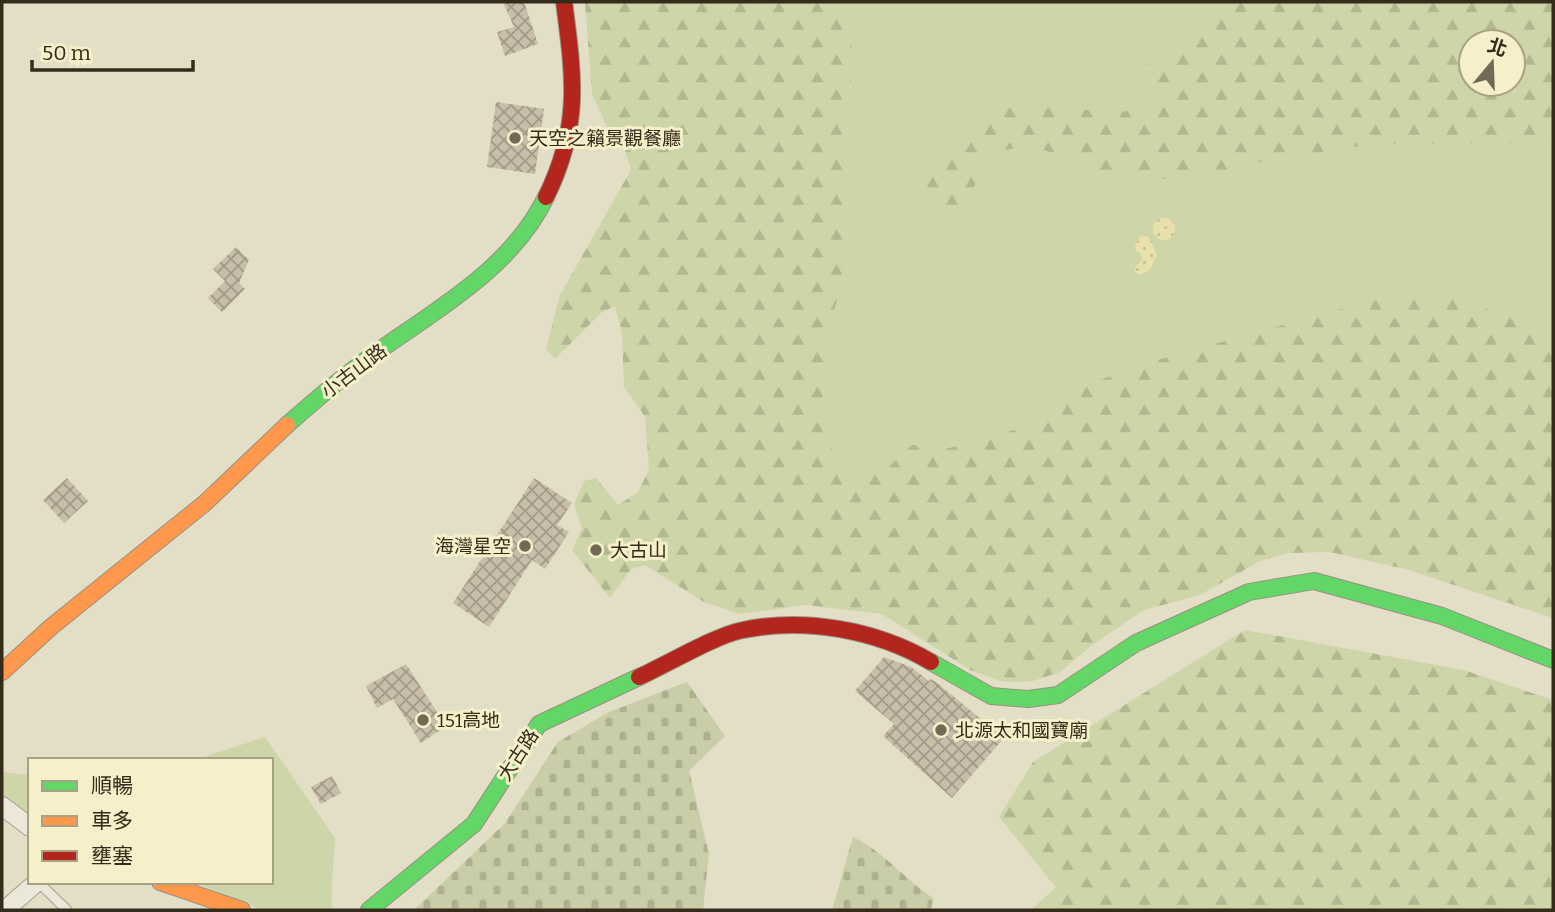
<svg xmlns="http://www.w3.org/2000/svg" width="1555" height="912" viewBox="0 0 1555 912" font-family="Bitter,'Noto Sans TC',serif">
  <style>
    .green { fill: #ced5a8; fill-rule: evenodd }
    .forest { fill: url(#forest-firs); fill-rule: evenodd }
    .sand { fill: url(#sand-dots) }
    .cemetery { fill: url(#cemetery-stones) }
    .building { fill: url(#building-cross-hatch) }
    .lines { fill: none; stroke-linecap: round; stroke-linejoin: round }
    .lane-casing { stroke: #a7a291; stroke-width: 11 }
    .street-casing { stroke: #a7a291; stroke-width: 20 }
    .fast-casing { stroke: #979181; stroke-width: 18 }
    .slow-casing { stroke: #979181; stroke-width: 18 }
    .jam-casing { stroke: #979181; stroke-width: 18 }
    .lane { stroke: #ebe8d9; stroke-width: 9 }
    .street { stroke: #ebe8d9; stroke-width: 18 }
    .fast { stroke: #63d668; stroke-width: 16 }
    .slow { stroke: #ff974d; stroke-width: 16 }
    .jam { stroke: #b3261e; stroke-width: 16 }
    .poi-dot { fill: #726a57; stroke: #f6f0ca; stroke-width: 2.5 }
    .labels { text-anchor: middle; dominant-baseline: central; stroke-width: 6; stroke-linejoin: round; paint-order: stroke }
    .poi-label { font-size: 19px; fill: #352b1a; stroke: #f6f0ca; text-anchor: start }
    .street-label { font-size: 19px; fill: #352b1a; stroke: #f6f0ca }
  </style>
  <defs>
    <pattern id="forest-firs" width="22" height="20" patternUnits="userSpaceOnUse" patternTransform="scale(1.75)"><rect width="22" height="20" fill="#ced5a8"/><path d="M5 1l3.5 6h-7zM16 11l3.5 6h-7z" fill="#b2b790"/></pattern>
    <pattern id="sand-dots" width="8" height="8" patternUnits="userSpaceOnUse" patternTransform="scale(1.75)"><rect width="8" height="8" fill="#e8e1ac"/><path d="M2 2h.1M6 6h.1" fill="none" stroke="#c8c193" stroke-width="1.8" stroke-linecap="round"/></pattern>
    <pattern id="cemetery-stones" width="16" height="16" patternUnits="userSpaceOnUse" patternTransform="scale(1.75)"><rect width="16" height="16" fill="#c9cea8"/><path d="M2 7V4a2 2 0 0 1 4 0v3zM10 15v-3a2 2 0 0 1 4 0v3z" fill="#adb190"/></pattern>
    <pattern id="building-cross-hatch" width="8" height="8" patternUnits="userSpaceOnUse" patternTransform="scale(1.75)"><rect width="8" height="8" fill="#c7bda8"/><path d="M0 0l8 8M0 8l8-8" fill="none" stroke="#a29a88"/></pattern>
  </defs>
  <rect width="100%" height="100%" fill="#e3dfc7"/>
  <g class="green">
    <path d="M840 2H1553V332L1468 302 1154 361 1068 391 1026 425 1008 432 949 448 912 445 883 472 846 473 836 466 823 404 826 338 845 272 852 48ZM1471 42H1513V84H1471Z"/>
    <path d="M265 737 335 838 331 904 334 910H262L193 882H271V760H195Z"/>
    <path d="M2 772 30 775V817L2 799Z"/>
  </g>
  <g class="forest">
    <path d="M585 2H840L852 48 845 273 826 338 823 404 836 465 846 473 883 472 912 445 949 448 1008 432 1026 425 1068 391 1154 361 1376 299 1414 295 1468 302 1553 332V618L1409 570 1330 552 1289 553 1260 561 1200 595 1144 610 1092 645 1060 672 1033 681 1016 682 1000 681 970 670 882 614 806 605 740 614 704 602 645 565 631 569 610 598 572 550 582 528 574 504 584 481 596 478 618 505 638 492 649 469 645 417 624 386 622 333 615 306 602 312 555 359 546 349 560 295 631 170 621 136 609 131 592 94Z"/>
    <path d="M1234 2H1553V143L1371 144 1242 165 1190 182 1096 171 1044 150 1020 147 999 151 986 162 963 209 948 217 930 211 923 175 963 131 1014 105 1121 112 1157 104 1140 69 1208 32ZM1471 42H1513V84H1471Z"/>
    <path d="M1245 630 1464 670 1553 700V910H1031L1056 887 999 817 1033 762Z"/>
  </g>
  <g class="sand">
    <circle cx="1164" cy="229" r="11"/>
    <path d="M1141 235 1149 237 1157 255 1150 270 1140 275 1135 272V267L1142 260 1141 254 1136 251 1135 245Z"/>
  </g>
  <g class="cemetery">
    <path d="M687 682 725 736 689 771 709 854 703 910H414L505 823 558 742 609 712Z"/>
    <path d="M853 837C885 852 904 879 933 898L931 910H832Z"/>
  </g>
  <g class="building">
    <path d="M503 2H524L538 44 505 56 497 32 514 27Z"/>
    <path d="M496 102 544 109 535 174 487 167Z"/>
    <path d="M236 247 249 260 239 283 245 289 222 312 208 298 225 281 213 269Z"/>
    <path d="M67 478 88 501 64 523 43 500Z"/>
    <path d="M534 478 572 503 557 525 569 532 545 569 532 560 489 627 453 603Z"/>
    <path d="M884 657 911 667 929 681 931 679 936 682 1004 738 952 798 883 736 894 724 855 691Z"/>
    <path d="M406 664 446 726 421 743 393 699 377 708 366 686Z"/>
    <path d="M332 776 341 793 321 804 311 787Z"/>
  </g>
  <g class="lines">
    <defs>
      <path id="lane" d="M38 882 67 910"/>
      <g id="street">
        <path d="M2 806 30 827"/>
        <path d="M5 910 37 882"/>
      </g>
      <g id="fast">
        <path d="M287 425C314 401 341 378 370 357 432 312 511 270 546 197"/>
        <path d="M931 662 991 696 1028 699 1058 695 1136 643 1249 592 1314 581 1442 616 1553 660"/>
        <path d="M369 910 474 824 539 724 639 677"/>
      </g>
      <g id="slow">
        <path d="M2 672 51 627 205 503 287 425"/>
        <path d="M160 882 242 910"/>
      </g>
      <g id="jam">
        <path d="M546 197C581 126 574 78 564 2"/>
        <path d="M639 677C666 665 716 635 743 630 805 617 877 630 931 662"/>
      </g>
    </defs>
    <use href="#lane" class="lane-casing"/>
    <use href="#street" class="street-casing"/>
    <use href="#fast" class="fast-casing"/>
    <use href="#slow" class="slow-casing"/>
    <use href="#jam" class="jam-casing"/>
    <use href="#lane" class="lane"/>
    <use href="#street" class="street"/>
    <use href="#fast" class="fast"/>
    <use href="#slow" class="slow"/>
    <use href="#jam" class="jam"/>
  </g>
  <g class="poi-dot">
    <circle cx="515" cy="138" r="7"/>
    <circle cx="525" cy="546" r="7"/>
    <circle cx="596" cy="550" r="7"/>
    <circle cx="423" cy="720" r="7"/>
    <circle cx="941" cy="730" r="7"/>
  </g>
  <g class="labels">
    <g class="poi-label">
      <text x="529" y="138">天空之籟景觀餐廳</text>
      <text x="511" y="546" text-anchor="end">海灣星空</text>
      <text x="610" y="550">大古山</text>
      <text x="437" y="720">151高地</text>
      <text x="955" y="730">北源太和國寶廟</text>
    </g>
    <g class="street-label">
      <text transform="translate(354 371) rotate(-37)">小古山路</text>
      <text transform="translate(518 755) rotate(-57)">大古路</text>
    </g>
  </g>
  <rect width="1555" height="912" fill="none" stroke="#352b1a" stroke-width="7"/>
  <rect x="28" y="758" width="245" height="126" fill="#f6f0ca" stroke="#a9a184" stroke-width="2"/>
  <rect x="42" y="781" width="35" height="10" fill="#63d668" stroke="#a9a184" stroke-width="2"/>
  <text x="91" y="793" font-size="21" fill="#352b1a">順暢</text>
  <rect x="42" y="816" width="35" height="10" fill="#ff974d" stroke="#a9a184" stroke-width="2"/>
  <text x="91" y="828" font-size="21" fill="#352b1a">車多</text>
  <rect x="42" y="851" width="35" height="10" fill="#b3261e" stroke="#a9a184" stroke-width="2"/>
  <text x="91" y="863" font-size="21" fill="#352b1a">壅塞</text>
  <g transform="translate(1492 63) rotate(19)"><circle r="33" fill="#f6f0ca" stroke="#a9a184" stroke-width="2"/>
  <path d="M0-5L12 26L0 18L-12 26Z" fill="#726a57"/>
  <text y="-10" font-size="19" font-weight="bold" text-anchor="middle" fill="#352b1a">北</text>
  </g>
  <path d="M32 60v10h161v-10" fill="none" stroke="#352b1a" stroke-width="3.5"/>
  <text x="42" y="60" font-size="21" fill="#352b1a" stroke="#f6f0ca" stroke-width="5" paint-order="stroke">50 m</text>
</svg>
